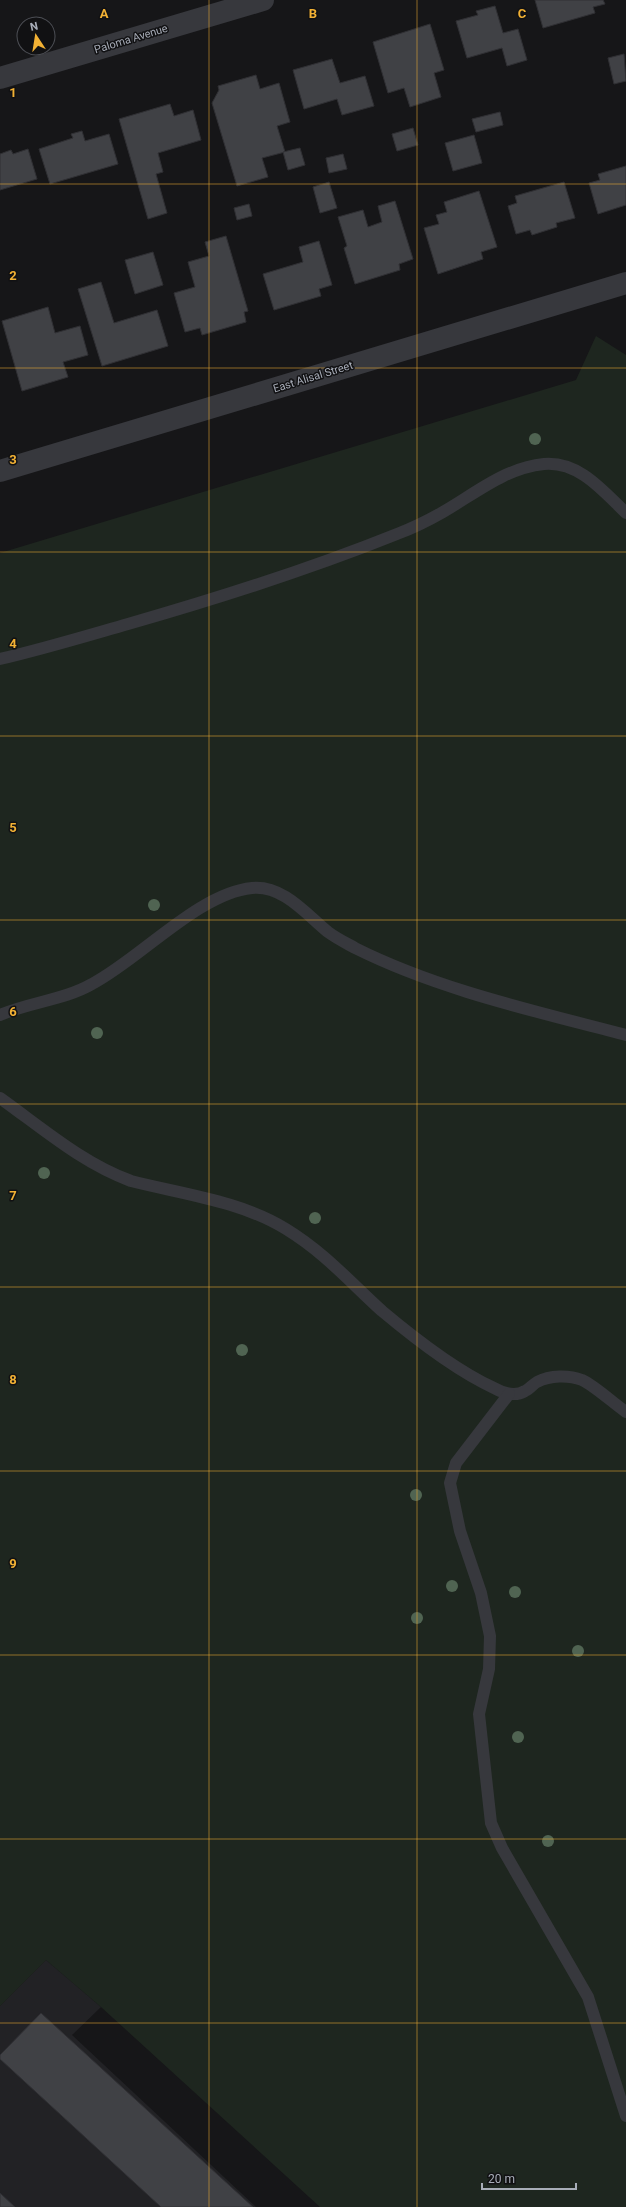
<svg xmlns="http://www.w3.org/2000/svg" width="626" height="2207" viewBox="0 0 626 2207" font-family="Roboto,sans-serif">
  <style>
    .built { fill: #222225 }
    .green { fill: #1e261f }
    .building { fill: #404145; stroke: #303034 }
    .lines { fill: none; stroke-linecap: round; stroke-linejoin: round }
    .service { stroke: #37383d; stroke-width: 12 }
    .minor { stroke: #37383d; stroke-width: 22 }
    .tertiary { stroke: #37383d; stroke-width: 22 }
    .tree { fill: #506452 }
    .grid { fill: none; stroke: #f2b134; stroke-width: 1; stroke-opacity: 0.55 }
    .labels { text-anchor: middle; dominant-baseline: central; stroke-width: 3; stroke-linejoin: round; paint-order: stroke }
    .street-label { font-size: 11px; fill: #a8adb8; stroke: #111113 }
    .grid-label { font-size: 13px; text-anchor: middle; font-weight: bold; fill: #f2b134; stroke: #111113; stroke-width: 3; stroke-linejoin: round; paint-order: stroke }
  </style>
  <rect width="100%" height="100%" fill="#161618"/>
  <path class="built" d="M46 1960 101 2007 72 2035 256 2207H0V2006Z"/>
  <path class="green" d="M596 336 626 355V2207H320L101 2007 46 1960 0 2006V553L576 380Z"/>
  <g class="building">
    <path d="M535 0H603L605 4 593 7 595 13 543 28Z"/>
    <path d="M495 6 503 33 518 29 527 60 507 66 502 48 467 58 456 21 478 15 476 11Z"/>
    <path d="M430 24 444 70 434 73 441 97 410 107 404 88 388 93 373 42Z"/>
    <path d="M624 54 626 81 614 84 608 58Z"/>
    <path d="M332 59 340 83 365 76 374 106 342 115 337 99 304 109 293 70Z"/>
    <path d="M256 75 260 89 279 83 290 122 277 126 285 152 262 158 268 177 237 186 212 103 219 90 218 86Z"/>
    <path d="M170 104 174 116 193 110 201 140 158 153 163 172 156 174 167 213 148 219 119 119Z"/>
    <path d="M500 112 503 125 476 132 472 119Z"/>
    <path d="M413 128 418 145 397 151 392 134Z"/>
    <path d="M82 131 85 141 109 134 118 164 50 184 39 149 73 138 71 134Z"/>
    <path d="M474 135 482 163 453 171 445 143Z"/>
    <path d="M300 148 305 165 288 170 283 152Z"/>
    <path d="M28 149 37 179 0 190V154L11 150 13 154Z"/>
    <path d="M343 154 347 169 329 173 326 158Z"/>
    <path d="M626 166V205L598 214 589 183 600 180 598 174Z"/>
    <path d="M329 182 337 208 320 213 313 187Z"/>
    <path d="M564 182 575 218 556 223 557 227 532 235 530 230 516 234 508 206 517 203 515 196Z"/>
    <path d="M479 191 497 247 481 252 483 259 438 274 424 228 439 224 436 215 447 212 444 202Z"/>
    <path d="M395 201 413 259 399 264 400 270 355 284 344 248 347 246 338 217 363 210 368 227 382 222 378 206Z"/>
    <path d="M249 204 252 216 237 220 234 208Z"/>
    <path d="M226 236 248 311 244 312 246 322 202 335 200 328 185 332 174 293 195 287 188 262 209 256 205 242Z"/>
    <path d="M319 241 332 285 319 289 321 296 274 310 263 274 303 262 299 247Z"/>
    <path d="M153 252 163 285 135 294 125 260Z"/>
    <path d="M101 282 114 323 157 310 168 346 102 366 78 289Z"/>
    <path d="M48 307 55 333 80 326 88 355 63 362 68 377 22 391 2 321Z"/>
    <path d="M41 2013 253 2207H161L0 2059V2055Z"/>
    <path d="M0 2193 15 2207H0Z"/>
  </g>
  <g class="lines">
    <g class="service">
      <path d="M0 659C43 649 86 636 128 624 219 598 310 569 397 534 413 528 429 520 443 512 476 493 505 468 544 464 579 461 603 491 626 513"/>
      <path d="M0 1015C30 1002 64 1000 92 984 140 959 199 893 252 888 283 885 306 914 328 932 336 938 346 943 355 948 439 990 535 1011 626 1035"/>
      <path d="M0 1098C42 1128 82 1163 131 1181 182 1194 241 1201 286 1229 325 1253 349 1281 382 1311 413 1337 457 1371 494 1388 503 1393 515 1397 525 1391 530 1389 533 1384 537 1382 550 1375 569 1375 582 1380 595 1386 613 1403 626 1412"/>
      <path d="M509 1394 456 1463 450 1483 460 1531 481 1593 490 1636 489 1669 479 1714 491 1823 502 1848 588 1997 626 2116"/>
    </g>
    <path class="minor" d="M0 78 263 0"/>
    <path class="tertiary" d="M0 471 626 283"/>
  </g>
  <g class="tree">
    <circle cx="535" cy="439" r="6"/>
    <circle cx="154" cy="905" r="6"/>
    <circle cx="97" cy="1033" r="6"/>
    <circle cx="44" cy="1173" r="6"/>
    <circle cx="315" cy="1218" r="6"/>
    <circle cx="242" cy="1350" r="6"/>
    <circle cx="416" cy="1495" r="6"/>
    <circle cx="452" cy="1586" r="6"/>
    <circle cx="515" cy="1592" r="6"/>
    <circle cx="417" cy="1618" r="6"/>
    <circle cx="578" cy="1651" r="6"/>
    <circle cx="518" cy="1737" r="6"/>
    <circle cx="548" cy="1841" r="6"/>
  </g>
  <path class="grid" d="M209 0V2207M417 0V2207M0 184H626M0 368H626M0 552H626M0 736H626M0 920H626M0 1104H626M0 1287H626M0 1471H626M0 1655H626M0 1839H626M0 2023H626"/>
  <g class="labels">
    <g class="street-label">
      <text transform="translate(131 39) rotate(-17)">Paloma Avenue</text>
      <text transform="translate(313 377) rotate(-17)">East Alisal Street</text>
    </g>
  </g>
  <g class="grid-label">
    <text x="104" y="18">A</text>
    <text x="313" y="18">B</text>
    <text x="522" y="18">C</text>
    <text x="13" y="97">1</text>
    <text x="13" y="280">2</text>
    <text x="13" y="464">3</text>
    <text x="13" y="648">4</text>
    <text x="13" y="832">5</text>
    <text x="13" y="1016">6</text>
    <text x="13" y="1200">7</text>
    <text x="13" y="1384">8</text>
    <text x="13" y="1568">9</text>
  </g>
  <g transform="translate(36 36) rotate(348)"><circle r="19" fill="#111113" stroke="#4d4f55"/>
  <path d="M0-3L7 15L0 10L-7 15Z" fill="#f2b134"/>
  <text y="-6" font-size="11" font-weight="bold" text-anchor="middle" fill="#a8adb8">N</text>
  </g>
  <path d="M482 2183v6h94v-6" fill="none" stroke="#a8adb8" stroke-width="2"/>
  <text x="488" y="2183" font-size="12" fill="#a8adb8" stroke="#111113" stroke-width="3" paint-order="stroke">20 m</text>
</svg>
